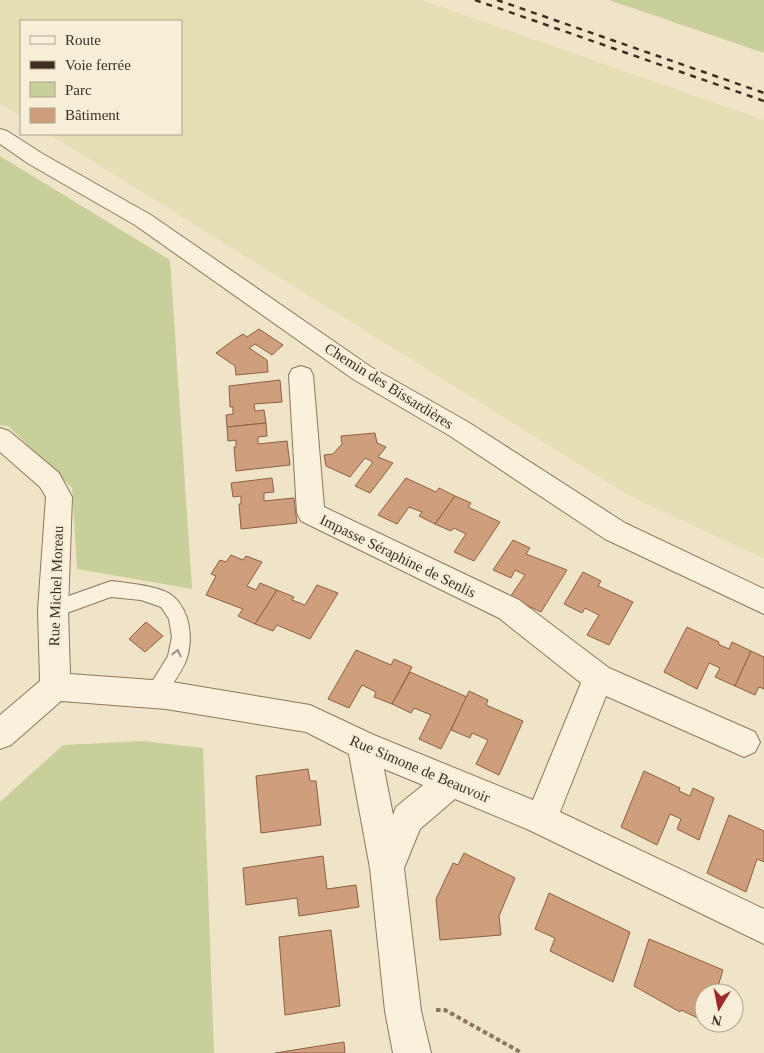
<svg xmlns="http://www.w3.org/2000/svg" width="764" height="1053" viewBox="0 0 764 1053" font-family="'Times New Roman',serif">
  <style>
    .farmland { fill: #e6deb5 }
    .green { fill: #c9cf9b }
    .building { fill: #cf9f7d; stroke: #8d5f41 }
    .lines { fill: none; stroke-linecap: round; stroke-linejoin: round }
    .service-casing { stroke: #8d765c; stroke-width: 2 }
    .minor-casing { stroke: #8d765c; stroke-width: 2 }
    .path { stroke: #8d765c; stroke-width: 4; stroke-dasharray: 4.5 3; stroke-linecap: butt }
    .service { fill: #faf1dc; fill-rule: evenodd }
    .minor { fill: #faf1dc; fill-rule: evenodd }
    .rail { stroke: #3d2e20; stroke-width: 2.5; stroke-dasharray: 6 6; stroke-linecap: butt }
    .oneway { stroke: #9c907e }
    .labels { text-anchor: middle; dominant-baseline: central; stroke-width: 5; stroke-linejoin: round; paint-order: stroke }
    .street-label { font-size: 15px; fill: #3d2e20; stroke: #f7eed8 }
  </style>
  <rect width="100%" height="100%" fill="#f0e4c8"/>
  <path class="farmland" d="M0 0H422L764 120V559L630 496 49 134H181V21H21V117L0 103Z"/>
  <g class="green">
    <path d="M609 0H764V53Z"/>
    <path d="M0 156 170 260 192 589 77 569 72 488 8 426 0 425Z"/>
    <path d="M143 741 203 748 214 1053H0V802L63 745Z"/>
  </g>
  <g class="building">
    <path d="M259 329 283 345 272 355 255 344 249 348 267 360 268 372 236 375 235 366 216 353 235 339 243 334 247 337Z"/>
    <path d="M280 380 282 402 254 404 255 411 264 410 266 423 227 427 226 415 233 414V407H230L229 386Z"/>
    <path d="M266 423 267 436 258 437V444L287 441 290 465 236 471 234 447H236V440L228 441 227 427Z"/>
    <path d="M375 433 377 443 386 447 378 457 393 463 370 493 355 486 373 462 365 458 350 477 326 466 324 455 333 454 342 444 341 436Z"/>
    <path d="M272 478 274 492 264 493V501L294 498 297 523 241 529 239 504H241V496L233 497 231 483Z"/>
    <path d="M406 478 436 492 439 488 455 496 435 524 419 516 422 512 409 507 397 524 378 515Z"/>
    <path d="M455 496 471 503 468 507 500 522 474 561 454 552 466 534 454 528 451 531 435 524Z"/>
    <path d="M513 540 530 548 526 554 567 570 541 612 510 597 525 575 515 570 511 578 493 570Z"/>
    <path d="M231 555 243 560 246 556 262 562 247 586 256 590 260 583 277 590 255 624 238 616 243 609 206 595 216 576 211 574 220 560 226 562Z"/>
    <path d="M583 572 601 581 598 586 633 602 609 645 587 635 599 615 585 608 582 613 564 604Z"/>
    <path d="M317 585 338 593 310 639 277 625 273 631 255 624 277 590 294 597 292 600 305 605Z"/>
    <path d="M146 622 163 636 145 652 129 639Z"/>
    <path d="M687 627 719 642 718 644 729 649 732 642 751 651 735 686 715 677 720 668 709 663 697 689 664 672Z"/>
    <path d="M356 650 391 665 394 659 412 667 392 704 374 697 376 692 362 685 349 708 328 699Z"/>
    <path d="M751 651 764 657V689L759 687 755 695 735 686Z"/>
    <path d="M410 672 467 697 441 749 419 739 431 715 414 708 411 713 392 704Z"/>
    <path d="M469 691 488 700 486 705 523 721 499 775 476 764 488 740 472 733 470 738 451 730Z"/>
    <path d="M308 769 310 781H316L321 825 261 833 256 776Z"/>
    <path d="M644 771 680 788 679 791 690 796 693 788 714 798 699 840 677 829 681 819 670 814 657 845 621 827Z"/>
    <path d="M729 815 764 831V862L757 859 746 892 707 873Z"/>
    <path d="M464 853 515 878 499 916 501 935 440 940 436 899 453 863 458 865Z"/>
    <path d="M323 856 327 889 356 885 359 907 299 916 297 898 246 905 243 868Z"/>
    <path d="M549 893 630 932 613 982 550 951 555 938 535 929Z"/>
    <path d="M331 930 340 1006 285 1015 279 937Z"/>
    <path d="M649 939 723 970 716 993H704V1021L681 1010 680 1012 634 986Z"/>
    <path d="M344 1042 345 1053H275Z"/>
  </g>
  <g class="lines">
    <defs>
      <path id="service" d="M111 581C126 583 163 586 174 597 190 612 193 638 187 658 182 673 169 688 161 701L154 704 147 701 144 695 168 656 172 637 169 619 161 607 141 600 111 597 53 618 46 616 44 610 46 604Z"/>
      <g id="minor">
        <path d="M0 129 7 131 43 154 151 215 371 367 468 422 625 523 764 589V614L605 539 450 436 353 379 135 225 29 164 0 144Z"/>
        <path d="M301 366 310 369 313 375 324 507 519 600 609 668 755 732 760 742 755 752 744 757 606 696 560 812 764 909V944L529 830 455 799 420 829 404 868 421 1011 431 1053H393L385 1011 370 868 349 754 306 732 166 709 61 701 11 745 0 749V715L40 681 38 610 46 497 40 487 0 452V428L9 431 59 473 72 497 68 610 70 674 166 681 310 705 374 735 533 800 581 683 499 618 301 521 297 513 289 375 292 369ZM384 769 423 785 396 807 393 815Z"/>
      </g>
    </defs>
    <use href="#service" class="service-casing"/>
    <use href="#minor" class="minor-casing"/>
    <path class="path" d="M436 1010H445L522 1053"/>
    <use href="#service" class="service"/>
    <use href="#minor" class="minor"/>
    <g class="rail">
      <path d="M475 0 764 101"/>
      <path d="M497 0 764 93"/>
    </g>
  </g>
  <defs><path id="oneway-chevron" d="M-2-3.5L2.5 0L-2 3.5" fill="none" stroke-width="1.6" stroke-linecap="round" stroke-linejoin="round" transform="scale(1.25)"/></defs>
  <use class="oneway" href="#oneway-chevron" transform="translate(177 653) rotate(-77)"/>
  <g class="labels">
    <g class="street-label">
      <text transform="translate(389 386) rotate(32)">Chemin des Bissardières</text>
      <text transform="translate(398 556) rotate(26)">Impasse Séraphine de Senlis</text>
      <text transform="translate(56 586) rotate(-88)">Rue Michel Moreau</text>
      <text transform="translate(420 769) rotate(23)">Rue Simone de Beauvoir</text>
    </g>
  </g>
  <rect x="20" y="20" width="162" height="115" fill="#f7eed8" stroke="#ada18e"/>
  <rect x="30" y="36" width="25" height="8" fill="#faf1dc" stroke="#ada18e"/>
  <text x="65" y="45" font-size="15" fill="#3d2e20">Route</text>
  <rect x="30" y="61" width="25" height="8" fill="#3d2e20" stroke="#ada18e"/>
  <text x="65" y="70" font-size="15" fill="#3d2e20">Voie ferrée</text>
  <rect x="30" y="82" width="25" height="15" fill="#c9cf9b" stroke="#ada18e"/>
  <text x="65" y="95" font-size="15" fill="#3d2e20">Parc</text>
  <rect x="30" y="108" width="25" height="15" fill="#cf9f7d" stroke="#ada18e"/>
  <text x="65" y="120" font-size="15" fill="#3d2e20">Bâtiment</text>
  <g transform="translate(719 1008) rotate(190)"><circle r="24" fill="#f7eed8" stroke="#ada18e"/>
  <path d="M0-4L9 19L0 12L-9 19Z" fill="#9e2a2b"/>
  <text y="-8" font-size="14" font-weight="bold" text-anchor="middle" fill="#3d2e20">N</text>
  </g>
</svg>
